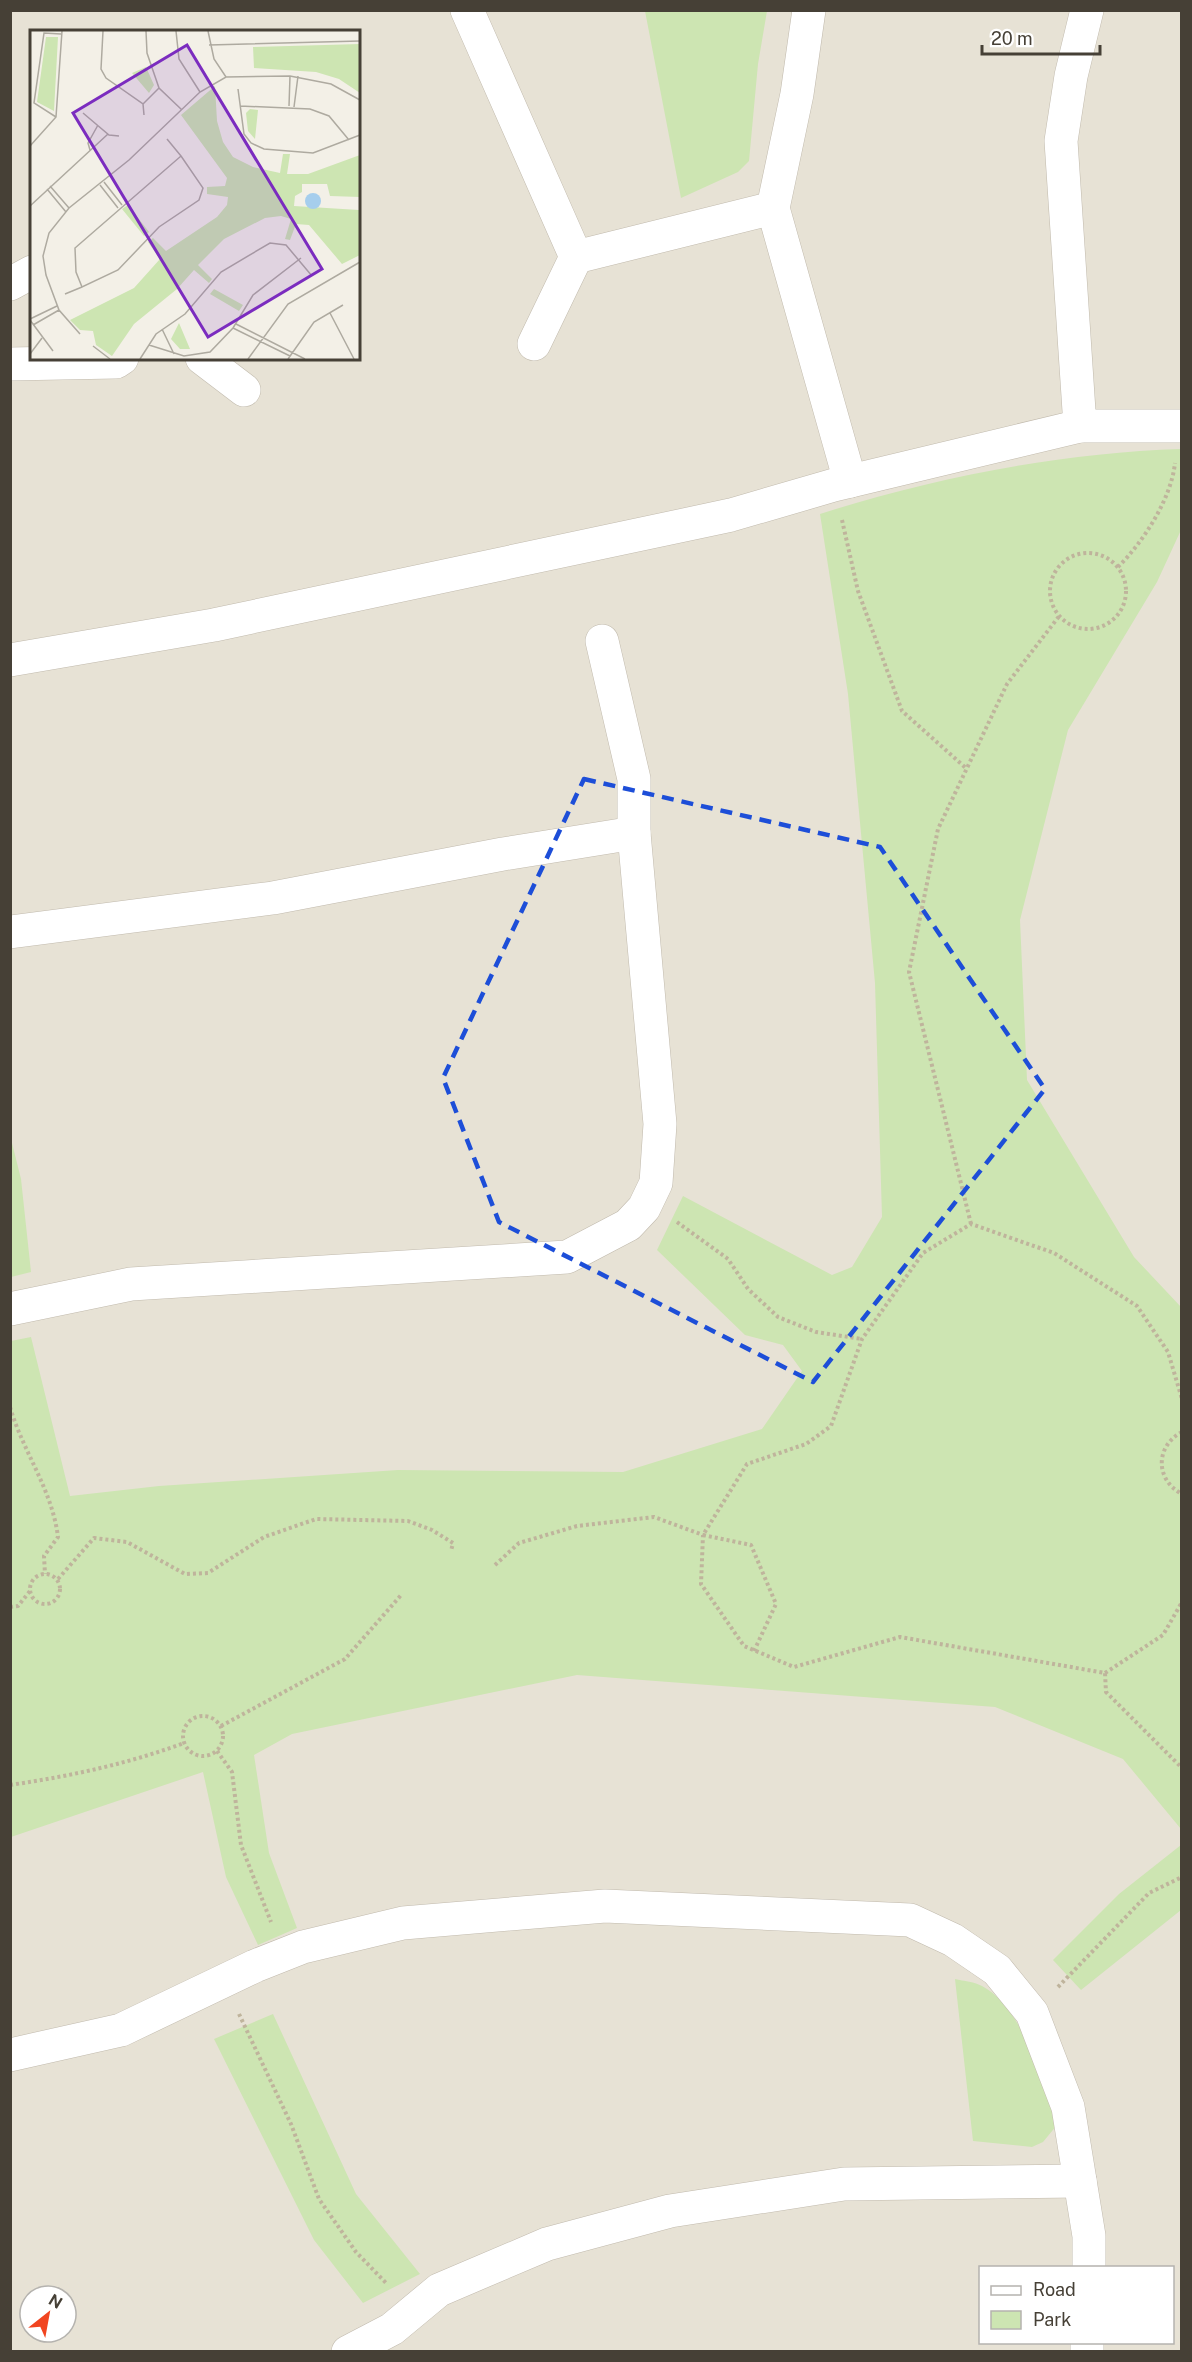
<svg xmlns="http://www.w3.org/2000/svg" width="1192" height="2362" viewBox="0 0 1192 2362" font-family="'Public Sans',sans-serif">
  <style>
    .residential { fill: #e7e2d5; fill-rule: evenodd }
    .green { fill: #cde5b2 }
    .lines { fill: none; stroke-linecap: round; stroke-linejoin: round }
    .street-casing { stroke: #c1baad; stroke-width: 34 }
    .path { stroke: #bfb49c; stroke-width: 4; stroke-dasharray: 3 3; stroke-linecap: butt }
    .street { stroke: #fff; stroke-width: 33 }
    .marked { fill: none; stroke: #1d4ed8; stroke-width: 4.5; stroke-dasharray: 12 8; stroke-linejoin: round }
    .inset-road { fill: none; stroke: #aeaaa0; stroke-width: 1.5 }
    .view { fill: #7b2cbf; fill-opacity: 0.15; stroke: #7b2cbf; stroke-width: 3 }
    .inset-edge { fill: none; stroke: #464036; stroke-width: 3 }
  </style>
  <rect width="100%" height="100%" fill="#f3f0e7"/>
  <path class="residential" d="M11 11H1181V2351L11 2352ZM32 32H358V358H32ZM980 2268H1172V2342H980ZM30 2296H66V2332H30Z"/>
  <g class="green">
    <path d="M645 11H767L758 64 749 161 738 172 681 198Z"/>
    <path d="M1181 449V530L1157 582 1068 730 1020 920 1027 1080 1134 1257 1181 1307V1829L1123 1759 995 1707 577 1675 292 1734 254 1755 269 1853 297 1928 258 1945 226 1877 203 1772 11 1837V1341L31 1337 70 1496 159 1486 398 1470 623 1472 762 1429 802 1371 783 1345 745 1335 657 1250 683 1196 832 1275 852 1267 882 1217 875 983 848 694 820 514C935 477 1060 453 1181 449Z"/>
    <path d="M10 1135 21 1179 31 1272 11 1277Z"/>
    <path d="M1181 1845V1910L1081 1990 1053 1960 1119 1894Z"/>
    <path d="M955 1979C964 1981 975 1982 982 1986 1025 2009 1041 2081 1057 2125L1043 2142 1032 2147 973 2141Z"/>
    <path d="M273 2014 356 2194 420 2274 363 2303 314 2240 214 2039Z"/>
  </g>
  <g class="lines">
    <defs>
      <g id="street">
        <path d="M467 10 576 257 534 344"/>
        <path d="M809 10 797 94 773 208 850 481"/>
        <path d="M576 257 773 208"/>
        <path d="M10 284 32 272"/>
        <path d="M202 358 244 390"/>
        <path d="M10 364 116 362 122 358"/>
        <path d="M1080 426 1061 141 1071 76 1087 10"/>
        <path d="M602 641 634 779V833"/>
        <path d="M10 660 214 625 731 515 834 485 1080 426H1182"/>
        <path d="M10 932 273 898 503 854 634 833 660 1124 656 1183 644 1208 628 1225 567 1257 131 1284 10 1309"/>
        <path d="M10 2055 121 2030 255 1966 303 1947 403 1923 605 1906 910 1920 953 1940 997 1970 1032 2013 1068 2107 1089 2236V2268"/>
        <path d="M348 2352 392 2329 439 2290 547 2244 670 2211 844 2184 1080 2181"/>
        <path d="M1087 2352V2342"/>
      </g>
    </defs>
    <use href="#street" class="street-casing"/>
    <g class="path">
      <path d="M842 520 858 591 902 711 967 769"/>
      <circle cx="1088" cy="591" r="38"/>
      <path d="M1118 567C1144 541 1171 499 1175 463"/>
      <path d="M677 1222 728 1259 748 1289 778 1317 816 1332 862 1339"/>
      <path d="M971 1224 909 972 938 829 1007 684 1060 615"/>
      <path d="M10 1407C23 1452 52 1489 58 1537L44 1556 45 1574"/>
      <path d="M1182 1432C1155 1446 1155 1480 1182 1494"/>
      <path d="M495 1565 519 1543 577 1526 654 1517 703 1535 701 1584 744 1646 794 1667 900 1637 1105 1673 1106 1692 1182 1768"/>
      <circle cx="45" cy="1589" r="15"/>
      <path d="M58 1579 94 1538 127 1542 185 1574 208 1573 264 1537 316 1519 408 1521 432 1530 453 1543 451 1551"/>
      <path d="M10 1607 18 1606 30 1591"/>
      <path d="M754 1651 776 1604 751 1545 703 1535 747 1464 806 1444 831 1426 862 1339 923 1253 971 1224 1054 1253 1137 1306 1168 1352 1182 1399"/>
      <path d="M1105 1673 1163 1635 1182 1602"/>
      <circle cx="203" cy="1736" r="20"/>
      <path d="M221 1726 345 1659 402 1594"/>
      <path d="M217 1751 232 1772 241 1845 271 1922"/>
      <path d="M10 1785C71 1776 127 1764 184 1743"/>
      <path d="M1058 1987 1149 1893 1182 1877"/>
      <path d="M239 2014 291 2124 319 2199 356 2252 387 2284"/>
    </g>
    <use href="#street" class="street"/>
  </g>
  <path class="marked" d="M584 779 880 847 1045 1089 813 1382 499 1222 443 1078Z"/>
  <g transform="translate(30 30)">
    <rect width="330" height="330" fill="#f3f0e7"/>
    <path d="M16 7H28L24 81 7 72ZM330 14V63L309 49 286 42 224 38 223 17ZM116 37 124 55 119 63 102 43ZM185 56 187 91 193 112 203 127 223 137 250 143 253 124H260L257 144H278L330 125V167L300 166 297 154H272V162L265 166 264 176 329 180 330 225 312 234 279 195 266 194 260 210 255 209 261 189 251 186 235 188 194 209 168 235 182 249 179 253 164 240 147 259 104 294 82 326 66 315 63 301 50 300 40 290 104 258 130 229 118 212 123 208 136 221 187 187 197 175 198 167 177 164V157L195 156 197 148 151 85ZM220 79 228 80 225 109 218 101 216 83ZM98 175 119 202 114 206 92 179ZM184 259 213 275 209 281 180 264ZM149 293 160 319H150L141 309Z" fill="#cde5b2"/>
    <path d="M275 171a8 8 0 1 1 16 0a8 8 0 1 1-16 0Z" fill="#a6ceed"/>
    <path class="inset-road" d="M73 1 71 39 76 48 113 74 114 85M116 1 117 23 129 58 152 80M146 1 149 29 170 62M178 1 184 29 196 47M179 15 330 11M208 59 214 104 221 113 234 119 283 123 330 105M113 74 129 58M210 76 280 79 299 86 319 110M259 76 260 46M264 77 268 46M53 83 79 105 89 106M26 87 4 73 14 3 31 4M137 109 151 126M0 116 26 87 32 1M60 120 58 113 68 95M151 126 173 158 169 170 129 197 88 240 52 257 46 242 45 218ZM74 152 92 175M70 155 88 178M20 156 39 178M17 159 36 182M0 176 78 104M35 264 52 257M300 283 324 329M0 289 27 276M0 290 23 321M206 294 275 329M3 295 29 280M203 298 260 326M132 299 144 324M50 304 29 280 16 245 13 226 19 203 39 178 99 130 170 62 196 47 260 46 301 54 330 70M119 315 154 326 180 322 203 298 223 265 271 228M63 316 80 329M0 324 12 308M110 329 126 304 155 284 191 242 240 213 256 215 282 246M218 329 258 274 330 232M258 329 284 292 313 275"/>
    <path class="view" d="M157 15 292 239 178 307 43 83Z"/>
    <rect width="330" height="330" class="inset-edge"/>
  </g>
  <rect width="1192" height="2362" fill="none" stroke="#464036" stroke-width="24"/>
  <rect x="979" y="2266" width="195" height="78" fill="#ffffff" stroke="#b5b3af" stroke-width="1.5"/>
  <rect x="991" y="2286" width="30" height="9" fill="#ffffff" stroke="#b5b3af" stroke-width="1.5"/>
  <text x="1033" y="2296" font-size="18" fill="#464036">Road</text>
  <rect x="991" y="2311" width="30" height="18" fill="#cde5b2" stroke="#b5b3af" stroke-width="1.5"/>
  <text x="1033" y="2326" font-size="18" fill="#464036">Park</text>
  <g transform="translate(48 2314) rotate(31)"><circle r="28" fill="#ffffff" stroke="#b5b3af" stroke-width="1.5"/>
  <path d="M0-4.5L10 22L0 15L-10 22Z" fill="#f14520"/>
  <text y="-9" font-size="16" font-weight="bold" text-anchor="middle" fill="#464036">N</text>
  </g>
  <path d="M982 45v9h118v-9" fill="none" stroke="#464036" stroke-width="3"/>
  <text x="991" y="45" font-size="18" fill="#464036" stroke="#ffffff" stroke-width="4.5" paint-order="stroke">20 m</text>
</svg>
